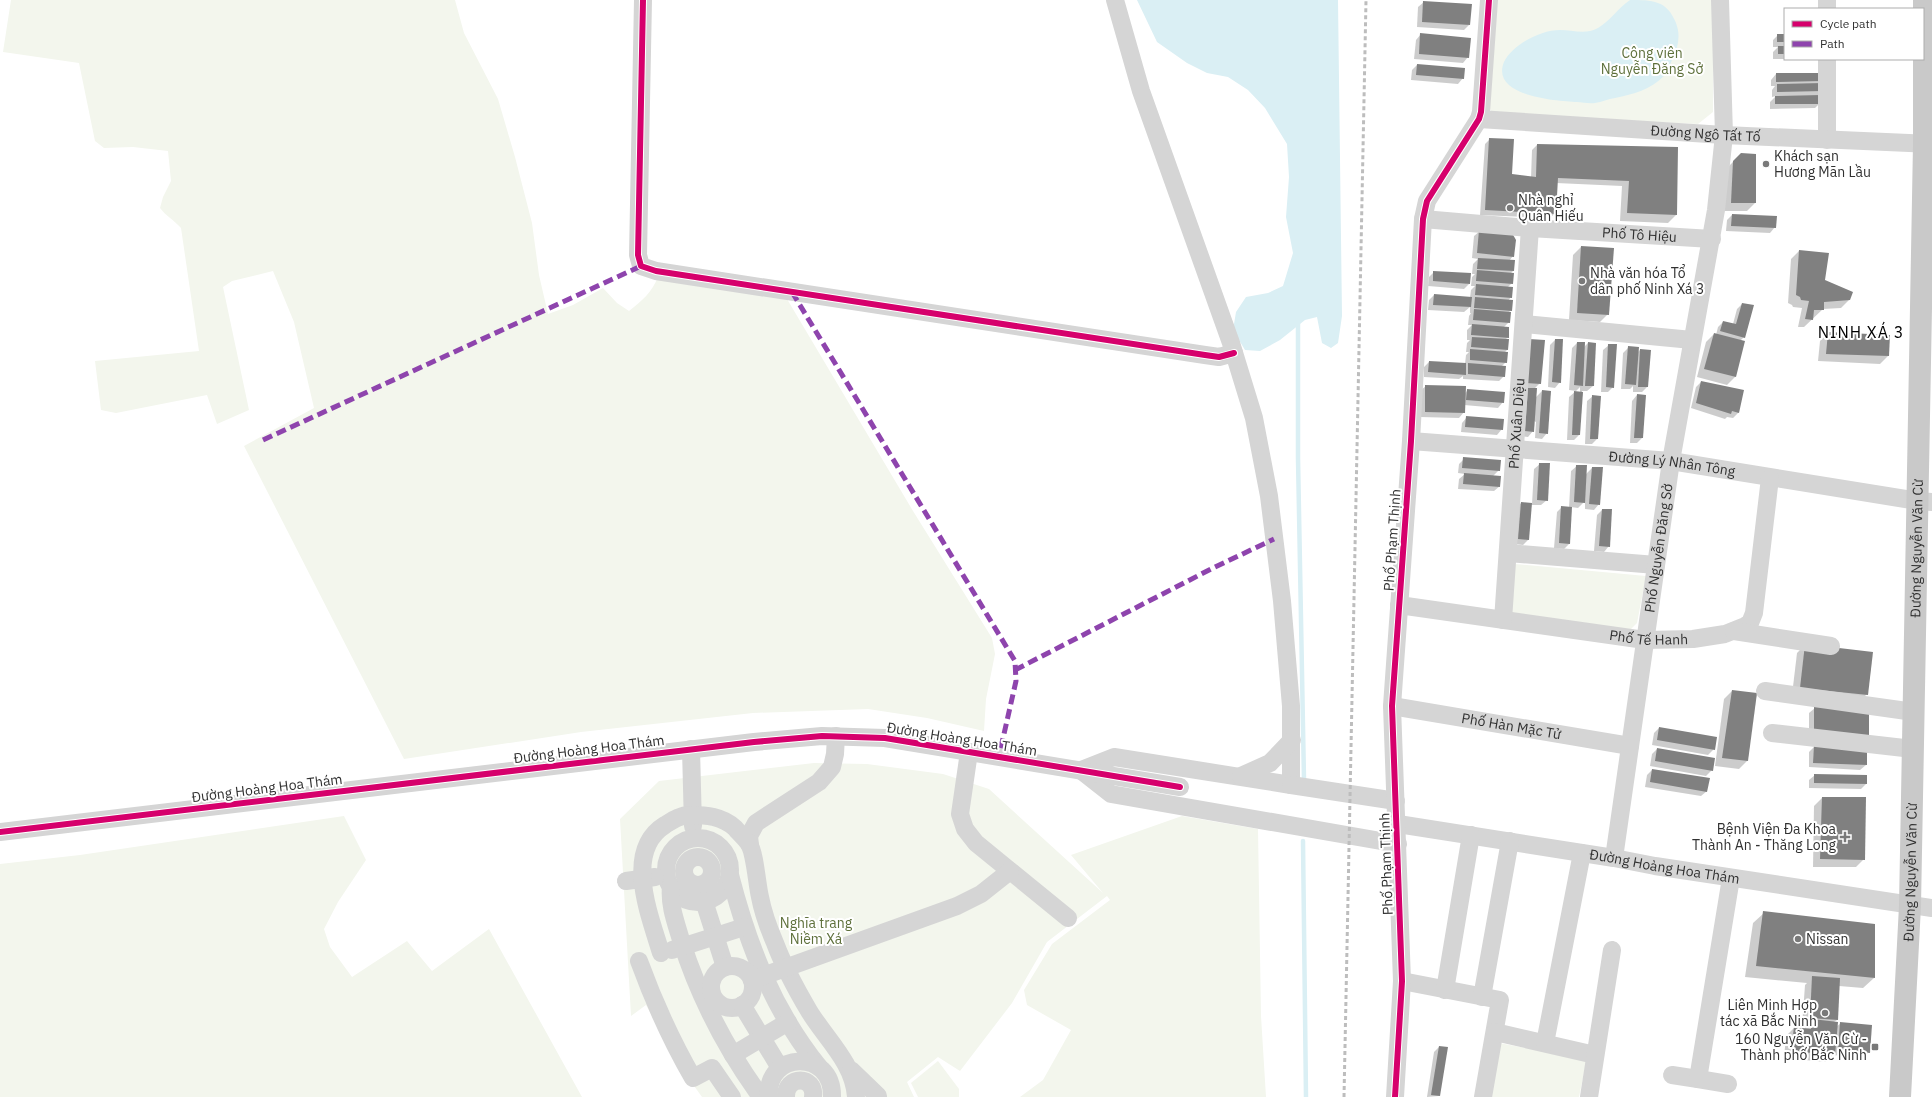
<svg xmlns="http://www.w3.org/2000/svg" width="1932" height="1097" viewBox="0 0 1932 1097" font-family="'IBM Plex Sans',sans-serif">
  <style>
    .green { fill: #f3f6ed }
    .water { fill: #daeff4 }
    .shadow { fill: #0003; fill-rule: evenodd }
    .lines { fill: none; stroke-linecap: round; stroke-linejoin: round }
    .stream { stroke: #daeff4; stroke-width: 4.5 }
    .building { fill: #808080 }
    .minor { stroke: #d5d5d5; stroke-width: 18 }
    .major { stroke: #c9c9c9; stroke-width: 22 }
    .rail { stroke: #bdbdbd; stroke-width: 3; stroke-dasharray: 4 3; stroke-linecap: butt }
    .quiet { stroke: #8e44ad; stroke-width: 5; stroke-dasharray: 10 5; stroke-linecap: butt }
    .cycleway-casing { stroke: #fff; stroke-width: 8 }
    .cycleway { stroke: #d6006c; stroke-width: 6 }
    .poi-dot { fill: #797979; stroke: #fff; stroke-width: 1.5 }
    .labels { text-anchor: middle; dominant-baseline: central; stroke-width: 4; stroke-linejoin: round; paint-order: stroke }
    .park-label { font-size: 14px; fill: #5e703b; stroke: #fff }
    .street-label { font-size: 14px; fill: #313131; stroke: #fff }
    .poi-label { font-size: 14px; fill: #313131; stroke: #fff; text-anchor: start }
    .quarter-label { font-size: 16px; letter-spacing: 1px; fill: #000; stroke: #fff }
  </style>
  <rect width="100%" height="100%" fill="#fff"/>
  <g class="green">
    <path d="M11 0H455L464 33 498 99 515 157 532 223 539 275 548 314 573 305 603 288 617 303 629 311C642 301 652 292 658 277L787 299 913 511 992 638 995 654 986 699 984 731 927 718 868 709 753 713 581 732 404 759 244 446 314 408 294 322 273 271 232 281 223 287 249 410 217 424 207 395 116 413 101 410 95 361 199 351 181 228C174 220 166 216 160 208L163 197 171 181 168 151 133 147 104 148 95 141 79 63 3 52Z"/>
    <path d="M1494 0H1713V112L1698 124 1494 115 1487 105Z"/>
    <path d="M1515 564 1646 576 1637 623 1630 630 1510 614Z"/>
    <path d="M814 763 867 764 943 774 989 789 1103 893 1071 855 1182 816 1258 829 1261 1016 1266 1097H1020L1043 1080 1071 1030 1027 1005 1024 990 1052 944 1110 900 1107 896 1047 942 1012 1003 960 1071 938 1057 907 1082 914 1097H702L679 1065 646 1005 631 1016 620 819 659 781Z"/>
    <path d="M344 816 366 860 338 902 324 929 330 947 352 977 407 941 432 971 489 929 582 1097H0V864L80 855Z"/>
    <path d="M1499 1043 1587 1059 1579 1097H1489Z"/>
    <path d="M938 1061 959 1089V1097H918L911 1083Z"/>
  </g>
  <g class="water">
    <path d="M1137 0H1338L1342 316 1338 343 1331 348 1322 343 1317 317 1305 320 1280 340 1260 351 1245 350 1233 330 1236 312 1246 297 1268 293 1283 286 1293 253 1286 217 1289 177 1287 144 1265 108 1248 90 1228 77 1207 73 1187 63 1157 42Z"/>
    <path d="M1630 0C1652 0 1667 0 1676 23 1681 36 1678 48 1672 60 1670 65 1667 72 1664 76 1650 90 1634 94 1615 98 1608 99 1602 102 1595 103 1589 104 1582 102 1577 102 1556 101 1490 96 1504 62 1512 45 1540 30 1560 30 1572 30 1586 35 1598 28 1610 21 1618 8 1630 0Z"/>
  </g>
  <g class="shadow">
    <path d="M1424 2 1469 25 1464 30 1417 27 1418 7Z"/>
    <path d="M1421 34 1468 57 1463 63 1414 59 1416 40Z"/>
    <path d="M1778 35H1785V59H1773V52L1778 47H1773V40Z"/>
    <path d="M1417 65 1463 78 1458 84 1411 80 1412 70Z"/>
    <path d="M1776 74 1821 81 1817 84 1822 91 1816 97 1820 103 1815 108 1770 109V102L1776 96 1772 97V90L1775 86H1771V80Z"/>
    <path d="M1490 139 1511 175 1531 178 1532 150 1537 145 1631 147 1676 215 1668 223 1620 221 1622 186 1556 183 1555 213 1550 218 1480 215 1485 144Z"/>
    <path d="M1741 154 1755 203 1747 211H1723L1725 170Z"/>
    <path d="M1732 215 1775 227 1770 233 1726 231 1727 220Z"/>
    <path d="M1480 231 1513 256 1509 261 1513 271 1510 274 1512 283 1508 287 1511 297 1508 301 1511 310 1508 313 1509 322 1504 327 1508 337 1505 340 1507 350 1504 353 1506 362 1502 366 1504 376 1499 381 1463 379V376L1459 379 1424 377V367L1429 362 1465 364 1466 355 1469 352H1466L1467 343 1470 340H1467V330L1472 325H1468L1469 316 1471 313H1470V307L1464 312 1428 310 1429 300 1434 295 1470 298 1471 290 1475 286H1471L1472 277 1475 274H1472L1473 264 1478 259 1472 258 1474 236Z"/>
    <path d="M1581 247 1608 314 1600 322 1569 320 1573 255Z"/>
    <path d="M1799 251 1824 280 1849 300 1841 308 1823 309 1804 327H1798L1802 308 1793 307 1792 305 1788 303 1791 259Z"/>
    <path d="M1434 272 1469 284 1464 289 1428 286 1429 277Z"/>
    <path d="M1742 304 1744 337 1740 341 1744 342 1735 377 1727 385 1697 377 1706 342 1714 334 1716 335 1718 327 1723 322 1733 324 1737 309Z"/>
    <path d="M1828 333 1888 356 1880 364 1818 361 1820 341Z"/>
    <path d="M1555 340 1560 382 1555 388 1548 387 1550 345Z"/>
    <path d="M1577 343 1584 347 1588 343 1593 386 1587 391H1582L1579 435 1574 440H1567L1569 397 1576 391 1569 390 1572 348ZM1580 387V393L1575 392Z"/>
    <path d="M1524 345 1540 383 1534 389 1535 398 1542 391 1547 433 1542 439 1535 438 1536 422 1534 421 1533 431 1528 437 1521 436V388Z"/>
    <path d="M1609 345 1613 387 1608 392H1601L1603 350Z"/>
    <path d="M1628 348 1637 353 1640 350 1647 387 1642 392H1633V386L1630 389H1621L1623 353Z"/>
    <path d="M1701 382 1743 391 1738 413 1733 418 1727 417 1725 419 1691 408 1696 387Z"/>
    <path d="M1426 386 1464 394 1468 390 1503 402 1498 408 1464 405V412L1459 418 1420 417V391Z"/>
    <path d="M1637 395 1642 438 1637 443H1630L1632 401Z"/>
    <path d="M1593 396 1597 439 1592 444H1585L1587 401Z"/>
    <path d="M1467 417 1502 429 1497 435 1461 432 1462 423Z"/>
    <path d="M1464 459 1499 470 1493 476 1500 486 1494 491 1458 489 1459 479 1465 474 1458 473 1459 464Z"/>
    <path d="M1540 464 1547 500 1541 505H1531L1528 540 1523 545 1514 544 1516 508 1521 503 1532 504 1534 469Z"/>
    <path d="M1577 466 1585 475 1592 468 1599 504 1594 510 1585 509V501L1578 508 1571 507 1569 544 1564 549 1554 548 1557 512 1562 507 1569 508 1571 471Z"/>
    <path d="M1602 510 1609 546 1604 552 1594 551 1597 515Z"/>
    <path d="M1805 645 1867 694 1859 702 1792 695 1797 653Z"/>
    <path d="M1732 691 1756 694 1747 761 1739 769 1715 766 1724 699Z"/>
    <path d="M1815 708 1868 709 1809 741V713Z"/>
    <path d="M1659 728 1714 749 1708 755 1652 745 1654 733Z"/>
    <path d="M1814 747 1866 765 1860 770 1809 767V752Z"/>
    <path d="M1657 749 1712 770 1706 776 1650 766 1652 754Z"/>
    <path d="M1652 770 1707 791 1701 796 1645 787 1647 775Z"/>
    <path d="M1815 775 1866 784 1861 789 1809 788V780Z"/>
    <path d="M1822 798 1864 859 1856 867H1813L1814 806Z"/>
    <path d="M1764 913 1874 978 1863 988 1839 986 1837 1020 1834 1022 1836 1027 1841 1023 1869 1052 1863 1058 1833 1055 1826 1062 1784 1058 1786 1036 1794 1028 1804 1029 1807 1026H1802L1805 985 1807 983 1745 977 1753 923Z"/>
    <path d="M1439 1047V1096L1427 1097 1434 1052Z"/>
  </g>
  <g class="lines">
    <g class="stream">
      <path d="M1298 322V458L1304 780"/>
      <path d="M1303 841 1306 1097"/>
    </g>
  </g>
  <g class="building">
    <path d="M1423 1 1472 4 1470 25 1422 22Z"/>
    <path d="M1420 33 1471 38 1469 58 1419 54Z"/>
    <rect x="1777" y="34" width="8" height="8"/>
    <rect x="1778" y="46" width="7" height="8"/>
    <path d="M1417 64 1465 68 1464 79 1416 75Z"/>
    <path d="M1776 73H1822V81L1776 82Z"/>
    <path d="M1823 83V91L1777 92V84Z"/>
    <path d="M1821 95V104H1775V96Z"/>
    <path d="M1489 138 1514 139 1512 174 1536 177 1537 144 1678 147 1677 215 1627 213 1629 181 1558 178 1556 214 1485 210Z"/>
    <path d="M1741 153 1756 154V203H1731L1733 161Z"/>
    <path d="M1732 214 1777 216 1776 228 1731 226Z"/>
    <path d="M1479 230 1512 233 1516 240 1514 257 1477 253Z"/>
    <path d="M1581 246 1614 248 1609 315 1577 313Z"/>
    <path d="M1799 250 1829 253 1825 280 1853 292 1850 300 1824 302V310H1814L1813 320 1805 319 1809 301 1801 300 1800 297 1796 295Z"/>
    <path d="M1478 258 1515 260 1514 271 1477 269Z"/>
    <path d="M1477 270 1514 273 1513 284 1476 281Z"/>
    <path d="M1433 271 1471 273 1470 284 1433 281Z"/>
    <path d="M1476 284 1513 287 1512 298 1475 295Z"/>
    <path d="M1434 294 1472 297 1471 307 1433 305Z"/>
    <path d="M1475 297 1513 300 1512 311 1474 308Z"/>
    <path d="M1742 303 1754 305 1745 338 1720 331 1723 321 1736 324Z"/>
    <path d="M1474 309 1511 312 1510 323 1473 320Z"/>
    <path d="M1472 324 1509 327V338L1471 335Z"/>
    <path d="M1828 332 1890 335 1889 356 1826 354Z"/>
    <path d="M1714 333 1745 341 1736 377 1704 369Z"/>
    <path d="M1472 337 1509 339 1508 350 1471 347Z"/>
    <path d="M1529 339 1545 340 1541 384 1526 383Z"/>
    <path d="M1555 339H1563L1561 383 1552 382Z"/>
    <path d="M1577 342H1585L1583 386 1574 385Z"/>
    <path d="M1588 342 1596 343 1594 386H1585Z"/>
    <path d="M1608 344H1617L1614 388 1606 387Z"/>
    <path d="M1628 346 1639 347 1636 385 1625 384Z"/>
    <path d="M1470 349 1508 352 1507 363 1470 360Z"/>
    <path d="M1640 349 1651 350 1648 387H1638Z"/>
    <path d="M1429 361 1466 363V375L1428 372Z"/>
    <path d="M1468 363 1506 366 1505 377 1468 374Z"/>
    <path d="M1701 381 1744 390 1739 413 1732 411 1731 414 1696 403Z"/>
    <path d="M1425 385 1466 386 1465 413 1425 412Z"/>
    <path d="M1528 388H1537L1534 432 1525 431Z"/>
    <path d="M1467 389 1505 392 1504 403 1466 400Z"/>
    <path d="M1542 390 1551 391 1548 434 1539 433Z"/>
    <path d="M1574 391 1583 392 1580 435H1572Z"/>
    <path d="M1637 394 1646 395 1643 438H1634Z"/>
    <path d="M1592 395 1601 396 1598 439H1590Z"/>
    <path d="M1466 416 1504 419 1503 430 1465 427Z"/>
    <path d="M1463 457 1501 460 1500 471 1462 468Z"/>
    <path d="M1539 463H1550L1548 501 1537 500Z"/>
    <path d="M1576 465H1587L1585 503 1574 502Z"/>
    <path d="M1592 467H1603L1600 505 1589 504Z"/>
    <path d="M1464 473 1501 476 1500 487 1463 484Z"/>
    <path d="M1521 502 1532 503 1529 540 1518 539Z"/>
    <path d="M1561 506 1572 507 1570 544 1559 543Z"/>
    <path d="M1602 509H1612L1610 547 1599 546Z"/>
    <path d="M1805 644 1873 652 1868 695 1800 688Z"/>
    <path d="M1732 690 1757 693 1748 761 1722 758Z"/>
    <path d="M1814 707 1869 708V737L1814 736Z"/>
    <path d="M1659 727 1717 737 1715 750 1657 740Z"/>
    <path d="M1814 746 1867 748V765L1813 763Z"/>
    <path d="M1657 748 1715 758 1713 771 1655 761Z"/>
    <path d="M1652 769 1710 778 1707 792 1650 782Z"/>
    <path d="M1814 774 1867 775V784L1814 783Z"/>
    <path d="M1822 797H1866L1865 860 1820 859Z"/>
    <path d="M1763 911 1875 924V978L1756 966Z"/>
    <path d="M1812 976 1840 978 1838 1020 1810 1018Z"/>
    <path d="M1812 1019 1838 1022 1835 1055 1791 1051 1794 1027 1811 1029Z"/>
    <path d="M1840 1022 1872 1025 1870 1053 1838 1050Z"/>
    <path d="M1439 1046 1448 1047 1440 1096 1431 1095Z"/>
  </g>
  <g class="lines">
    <g class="minor">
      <path d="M643 0 638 255 641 266 656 271 1205 355 1219 357 1234 353"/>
      <path d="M1827 0V9"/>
      <path d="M1827 59V140"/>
      <path id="s1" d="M1479 119 1724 135 1932 144"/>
      <path id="s2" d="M1423 219 1530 228 1712 239"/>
      <path d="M1524 324 1692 340"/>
      <path id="s3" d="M1411 441 1671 461 1918 501 1932 502"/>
      <path d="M1508 553 1656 565"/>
      <path id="s4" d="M1399 605 1645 640 1693 639 1725 634 1745 626 1750 623 1754 613 1770 478"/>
      <path id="s5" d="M1503 620 1530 228"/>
      <path d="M1734 631 1831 646"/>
      <path d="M1765 691 1914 712"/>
      <path id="s6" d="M1392 706 1630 746"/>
      <path d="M1772 733 1913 749"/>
      <path d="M691 749 693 826"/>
      <path d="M969 752 960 814 965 829 976 843 1068 918"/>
      <path d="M1081 770 1114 757 1291 785V706L1282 601 1269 496 1254 418 1231 343 1141 91 1115 0"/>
      <path d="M1083 772 1111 794 1398 844"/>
      <path d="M1241 776 1270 763 1292 740"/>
      <path d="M1291 785 1396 801"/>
      <path id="s7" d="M1398 824 1614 858 1655 866 1932 908"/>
      <path d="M0 832 754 742 822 736 885 738 1180 787"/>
      <circle cx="698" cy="870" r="32"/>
      <path d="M750 845 749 836 756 823 819 782 832 767 835 754 836 736"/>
      <circle cx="698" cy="871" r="14"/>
      <path id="s8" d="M1614 858 1671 461 1716 210 1724 135 1720 0"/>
      <path d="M730 875C748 945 773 1010 819 1067"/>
      <path d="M626 881 655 877"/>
      <path d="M671 887C669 905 676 923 681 940 699 997 726 1049 761 1097"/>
      <path d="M704 901 725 967"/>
      <path d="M672 950 744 927"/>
      <path d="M661 953C650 916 623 851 665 825 673 820 680 815 690 815 706 815 722 816 735 828 739 833 746 839 749 844 755 853 757 885 760 897 763 913 769 929 775 943 784 967 796 989 809 1011 826 1039 854 1063 856 1097"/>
      <path d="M639 961C654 1002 671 1040 693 1078L712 1068 732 1097"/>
      <circle cx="732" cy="987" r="21"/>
      <path d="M752 980 957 906 981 894 1010 871"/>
      <path d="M1402 981 1500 1000 1483 1097"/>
      <path d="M1445 990 1471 835"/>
      <path d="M1482 997 1510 841"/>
      <path d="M742 1005 780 1068"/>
      <path d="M1495 1032 1595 1055"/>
      <path d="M1545 1043 1582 853"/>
      <path d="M733 1055 788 1022"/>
      <path d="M851 1070 878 1096"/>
      <path d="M1672 1075 1698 1079"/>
      <path d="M1728 1084 1698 1079 1731 878"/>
      <path d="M769 1097C765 1051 833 1048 832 1097"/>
      <path d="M786 1097C785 1075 816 1075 813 1097"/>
      <path d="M1395 1097 1402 981 1392 706 1411 441 1423 219 1427 201 1479 119 1481 112 1489 0"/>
      <path d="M1589 1097 1612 950"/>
    </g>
    <path class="major" id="s9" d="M1900 1097 1910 906 1924 144V0"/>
    <path class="rail" d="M1344 1097 1366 0"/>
    <g class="quiet">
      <path d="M792 292 1015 661 1016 681 999 756"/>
      <path d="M263 440 641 266"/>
      <path d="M1015 670 1213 568 1274 539"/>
    </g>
    <defs>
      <g id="cycleway">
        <path d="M643 0 638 255 641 266 656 271 1205 355 1219 357 1234 353"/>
        <path d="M0 832 754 742 822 736 885 738 1180 787"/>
        <path d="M1395 1097 1402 981 1392 706 1411 441 1423 219 1427 201 1479 119 1481 112 1489 0"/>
      </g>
    </defs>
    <use href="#cycleway" class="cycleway-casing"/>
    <use href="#cycleway" class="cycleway"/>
  </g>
  <g class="poi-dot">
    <circle cx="1766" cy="164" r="4"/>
    <circle cx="1510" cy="208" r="4"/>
    <circle cx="1582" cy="281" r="4"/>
    <path d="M1843 831h4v4h4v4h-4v4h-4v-4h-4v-4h4z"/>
    <circle cx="1798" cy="939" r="4"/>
    <circle cx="1825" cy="1013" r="4"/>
    <rect x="1871" y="1043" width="8" height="8" rx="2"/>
  </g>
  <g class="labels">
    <g class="park-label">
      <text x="1652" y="53">Công viên<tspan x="1652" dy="16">Nguyễn Đăng Sở</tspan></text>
      <text x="816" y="923">Nghĩa trang<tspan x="816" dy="16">Niềm Xá</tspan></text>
    </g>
    <g class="street-label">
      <text stroke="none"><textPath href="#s1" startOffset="227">Đường Ngô Tất Tố</textPath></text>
      <text stroke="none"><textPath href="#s2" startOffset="217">Phố Tô Hiệu</textPath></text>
      <text stroke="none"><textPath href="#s5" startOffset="197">Phố Xuân Diệu</textPath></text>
      <text stroke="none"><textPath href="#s3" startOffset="262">Đường Lý Nhân Tông</textPath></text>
      <text transform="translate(1392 540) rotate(-86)">Phố Phạm Thịnh</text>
      <text stroke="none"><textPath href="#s8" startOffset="313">Phố Nguyễn Đăng Sở</textPath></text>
      <text stroke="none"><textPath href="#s9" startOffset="549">Đường Nguyễn Văn Cừ</textPath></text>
      <text stroke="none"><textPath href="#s4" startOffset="252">Phố Tế Hanh</textPath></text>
      <text stroke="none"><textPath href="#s6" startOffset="121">Phố Hàn Mặc Tử</textPath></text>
      <text transform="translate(962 739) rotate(9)">Đường Hoàng Hoa Thám</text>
      <text transform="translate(589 749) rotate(-7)">Đường Hoàng Hoa Thám</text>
      <text transform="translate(267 788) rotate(-7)">Đường Hoàng Hoa Thám</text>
      <text transform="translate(1386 864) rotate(-92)">Phố Phạm Thịnh</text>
      <text stroke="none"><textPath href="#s7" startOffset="270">Đường Hoàng Hoa Thám</textPath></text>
      <text stroke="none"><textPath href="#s9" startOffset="225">Đường Nguyễn Văn Cừ</textPath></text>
    </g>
    <g class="poi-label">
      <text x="1774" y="156">Khách sạn<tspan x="1774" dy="16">Hương Mãn Lầu</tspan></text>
      <text x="1518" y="200">Nhà nghỉ<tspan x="1518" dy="16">Quân Hiếu</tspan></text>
      <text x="1590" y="273">Nhà văn hóa Tổ<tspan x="1590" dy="16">dân phố Ninh Xá 3</tspan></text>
      <text x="1836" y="829" text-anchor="end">Bệnh Viện Đa Khoa<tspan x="1836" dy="16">Thành An - Thăng Long</tspan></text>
      <text x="1806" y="939">Nissan</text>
      <text x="1817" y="1005" text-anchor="end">Liên Minh Hợp<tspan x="1817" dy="16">tác xã Bắc Ninh</tspan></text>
      <text x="1867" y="1039" text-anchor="end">160 Nguyễn Văn Cừ -<tspan x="1867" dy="16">Thành phố Bắc Ninh</tspan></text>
    </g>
    <g class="quarter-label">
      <text x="1861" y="332">NINH XÁ 3</text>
    </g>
  </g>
  <rect x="1784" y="8" width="140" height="52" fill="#ffffff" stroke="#adadad"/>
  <rect x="1792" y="21" width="20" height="6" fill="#d6006c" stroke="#adadad"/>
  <text x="1820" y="28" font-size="12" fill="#313131">Cycle path</text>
  <rect x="1792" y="41" width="20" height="6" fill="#8e44ad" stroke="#adadad"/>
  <text x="1820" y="48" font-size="12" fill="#313131">Path</text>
</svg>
